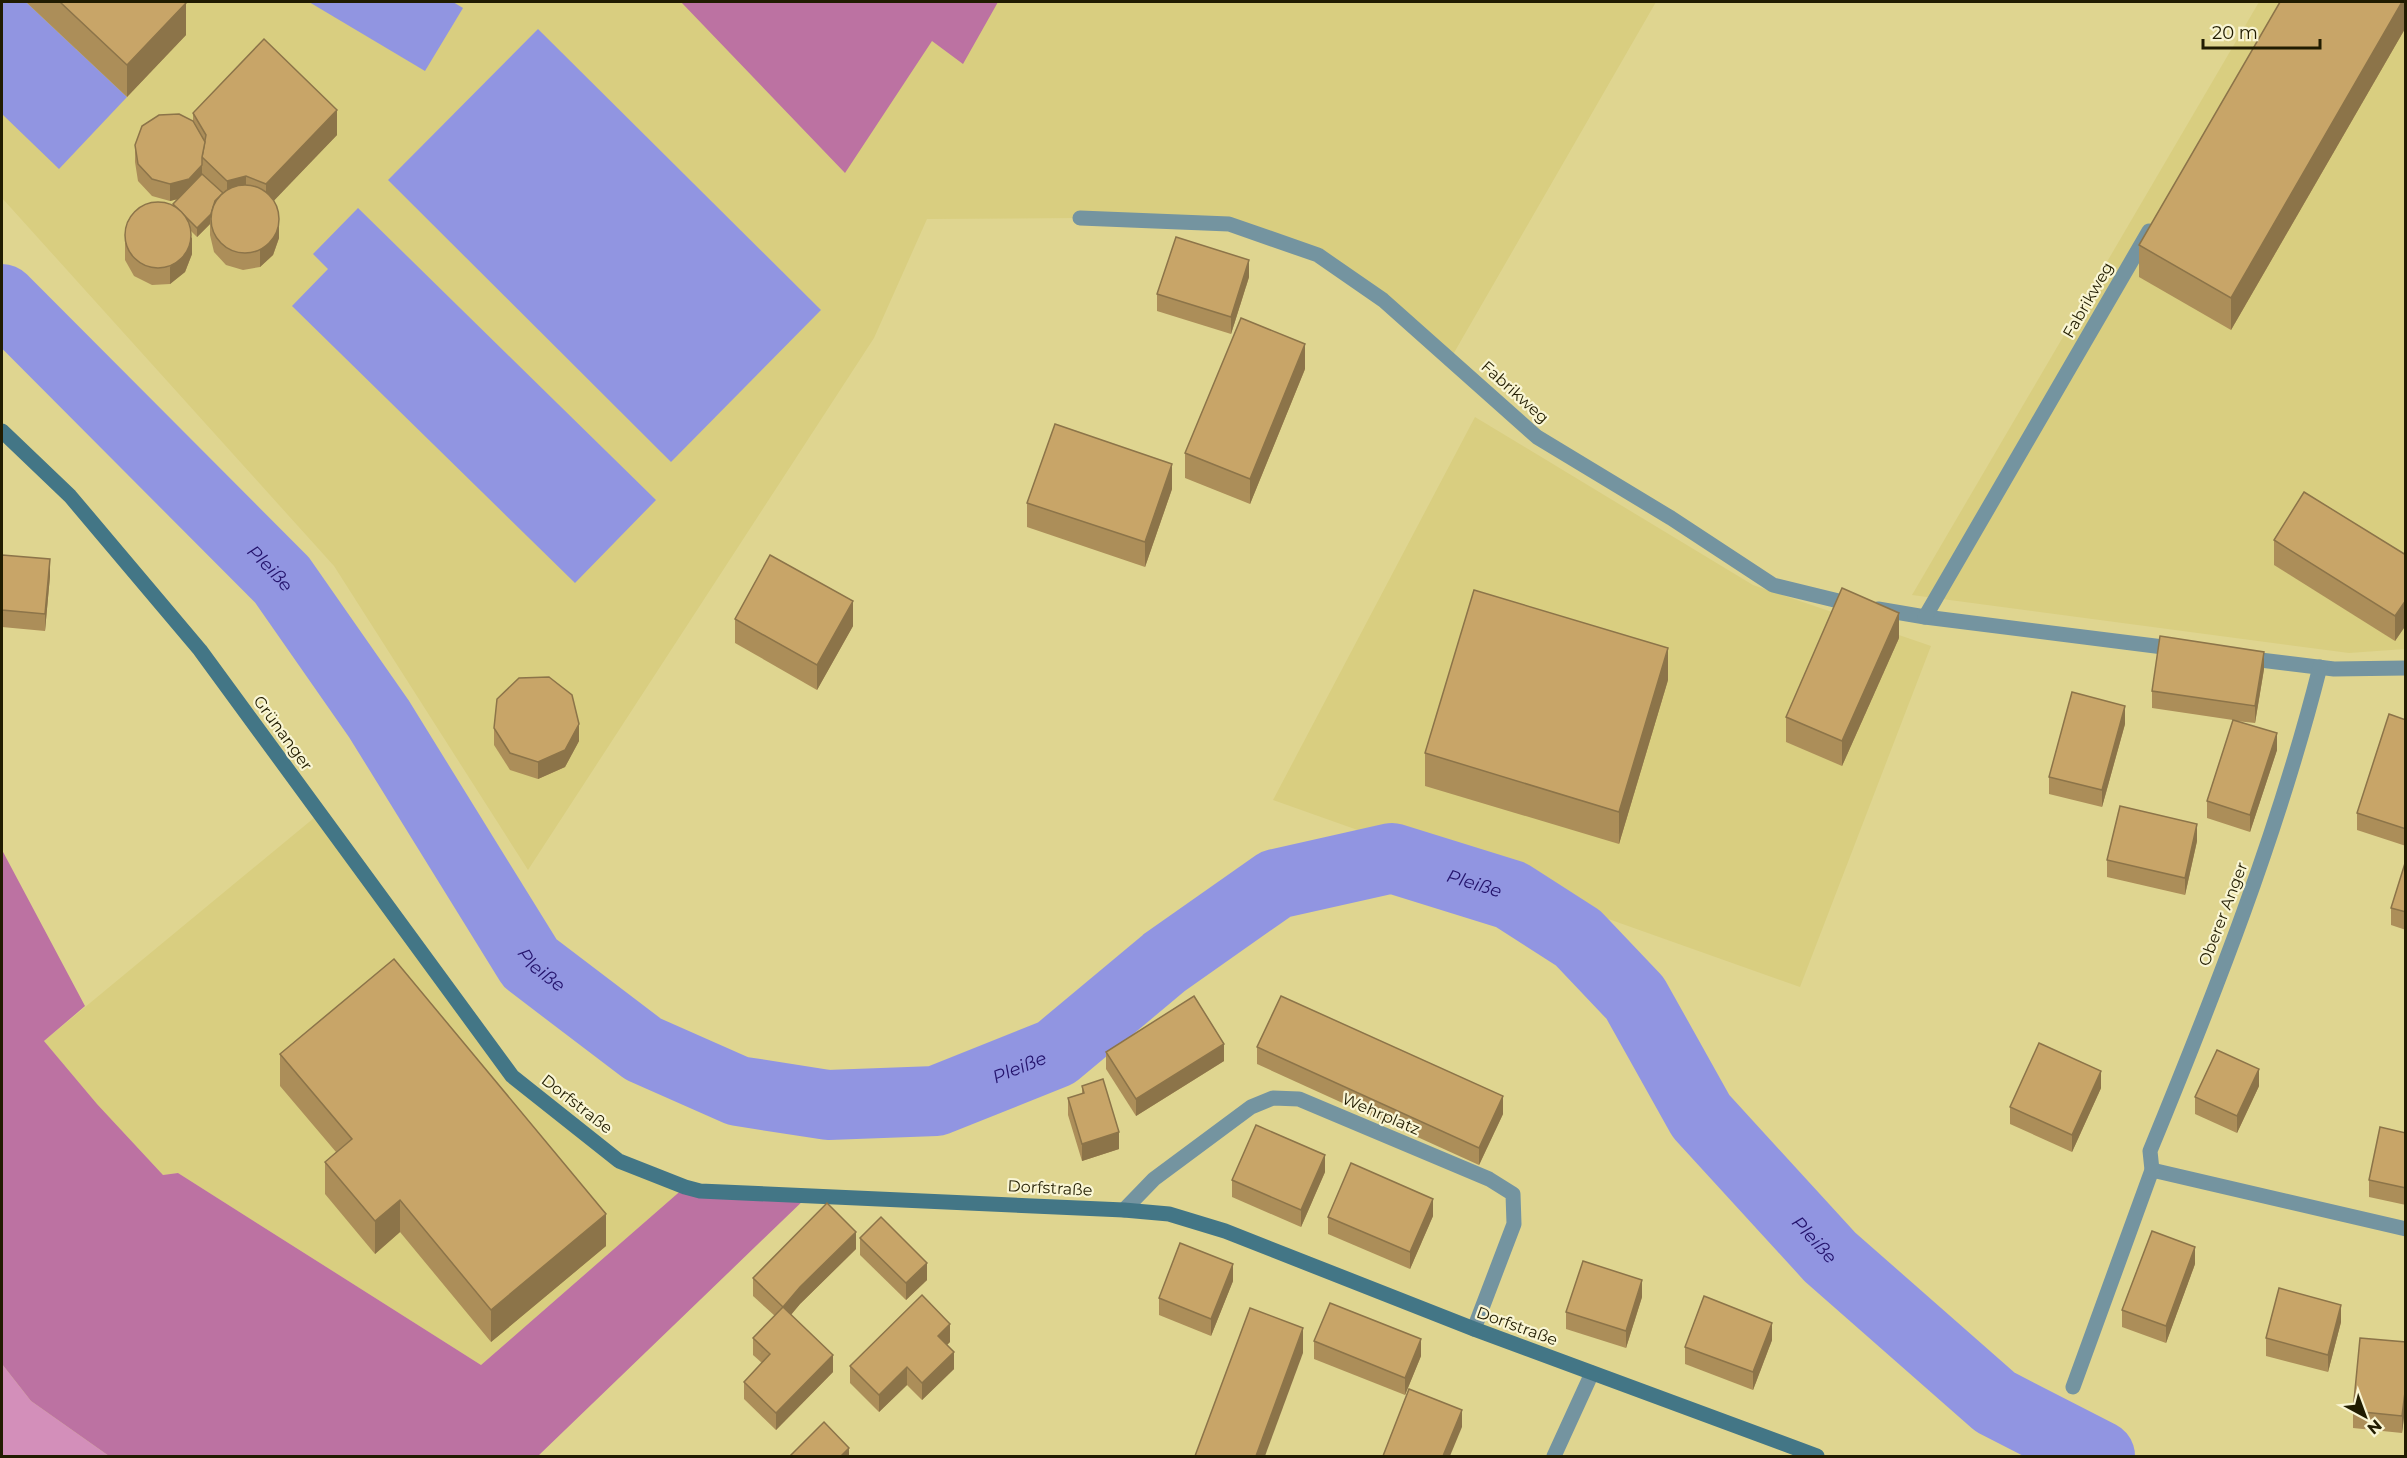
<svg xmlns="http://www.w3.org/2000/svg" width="2407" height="1458" viewBox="0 0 2407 1458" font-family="Montserrat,sans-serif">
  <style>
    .built { fill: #d9ce80 }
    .green { fill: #d38fba }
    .forest { fill: #bc72a2 }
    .water { fill: #9195e1 }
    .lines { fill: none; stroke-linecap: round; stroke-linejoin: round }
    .river { stroke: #9195e1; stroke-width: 70 }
    .street { stroke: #7494a0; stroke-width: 15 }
    .secondary { stroke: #437686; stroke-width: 15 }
    .wall { fill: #ac8e59 }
    .shaded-wall { fill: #8c7449 }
    .building { fill: #c8a568; stroke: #8c7449; stroke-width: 1.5 }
    .labels { text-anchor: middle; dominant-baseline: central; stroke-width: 4.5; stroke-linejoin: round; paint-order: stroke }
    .street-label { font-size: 16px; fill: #211c01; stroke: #f9f5d3 }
    .water-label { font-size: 18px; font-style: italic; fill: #24136c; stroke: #f9f5d3 }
  </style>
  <rect width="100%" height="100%" fill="#dfd590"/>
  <g class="built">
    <path d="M2 2H1656L1451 358 1318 255 1229 224 1080 218 927 219 874 338 528 870 334 566 2 198Z"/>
    <path d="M2259 2H2405V649L2349 653 1912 595Z"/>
    <path d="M1475 417 1753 585 1931 646 1800 987 1273 800Z"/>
    <path d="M320 813 512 1076 619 1161 685 1187 481 1365 178 1173 163 1175 97 1104 44 1041Z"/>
  </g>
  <path class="green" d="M2 1364 31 1401 109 1456H2Z"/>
  <g class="forest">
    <path d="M681 2H998L963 64 932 41 845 173Z"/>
    <path d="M2 850 85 1006 44 1041 97 1104 163 1175 178 1173 481 1365 685 1187 808 1196 538 1456H109L31 1401 2 1364Z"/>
  </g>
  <g class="water">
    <path d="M2 2H26L127 97 59 169 2 114Z"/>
    <path d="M309 2H453L463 8 425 71Z"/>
    <path d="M538 29 821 310 671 462 388 180Z"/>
    <path d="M358 208 656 500 575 583 292 306 328 269 313 254Z"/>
  </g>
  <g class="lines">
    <path class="river" id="s1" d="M2 299 282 580 379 719 530 963 643 1049 738 1091 828 1105 936 1101 1056 1053 1165 962 1276 884 1392 858 1511 895 1578 938 1635 998 1701 1116 1830 1257 1995 1402 2100 1456"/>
    <g class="street">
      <path d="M1080 218 1229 224 1318 255 1383 300 1537 437 1671 518 1773 585 1855 605"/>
      <path d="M1878 609 1925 617 2179 649"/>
      <path d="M1925 617 2149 231"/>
      <path d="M2244 658 2334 669 2406 668"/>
      <path d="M2152 1170 2406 1229"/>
      <path d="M1124 1210 1154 1179 1251 1107 1273 1098 1299 1099 1489 1179 1513 1194 1514 1224 1474 1329"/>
      <path d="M2073 1387 2152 1170 2150 1151C2215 993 2278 833 2320 667"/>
      <path d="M1554 1456 1592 1373"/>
    </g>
    <path class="secondary" d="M2 431 70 496 200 650 512 1076 619 1161 685 1187 700 1191 1124 1210 1169 1214 1225 1231 1474 1329 1817 1456"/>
  </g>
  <g class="wall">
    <path d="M26 2H184L186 35 127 97Z"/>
    <path d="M2406 2V27L2231 330 2139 277V245Z"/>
    <path d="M193 113 337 135 273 201 279 238 273 255 260 267 243 270 226 265 214 252 210 235V224L197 237 190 230 192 254 185 272 170 284 152 285 134 276 125 260V243L173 205 178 199 170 201 152 196 138 181 135 162V145L193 121Z"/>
    <path d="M1249 277 1231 334 1157 311V294Z"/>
    <path d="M1305 369 1250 504 1185 478V453Z"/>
    <path d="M1172 489 1145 567 1027 527V503Z"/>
    <path d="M2274 540 2406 555V625L2395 641 2274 565Z"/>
    <path d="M2 555 50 576 45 631 2 627Z"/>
    <path d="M735 619 853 626 817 690 735 643Z"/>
    <path d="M1899 638 1842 766 1786 742V717Z"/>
    <path d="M2264 669 2255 723 2236 721 2277 750 2250 832 2207 818V801L2233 720 2152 708V691Z"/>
    <path d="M1668 680 1619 844 1425 786V753Z"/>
    <path d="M2406 720V846L2357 830V813Z"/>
    <path d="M2125 724 2102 807 2049 794V777Z"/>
    <path d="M494 728 579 741 565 767 538 779 510 770 494 745Z"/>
    <path d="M2197 841 2185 895 2107 877V860Z"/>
    <path d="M2406 860V930L2391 925V908Z"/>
    <path d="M1257 1047 1503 1114 1479 1165 1257 1064Z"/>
    <path d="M1106 1052 1224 1061 1136 1116 1106 1069Z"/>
    <path d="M280 1054 606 1246 491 1342 400 1232 375 1254 325 1194V1162L336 1152 280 1086Z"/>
    <path d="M1082 1086 1119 1149 1082 1161 1068 1115V1098L1082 1094Z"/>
    <path d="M2259 1086 2237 1133 2195 1114V1097Z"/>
    <path d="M2101 1088 2072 1152 2010 1124V1107Z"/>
    <path d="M2406 1133V1205L2369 1197V1180Z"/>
    <path d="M1325 1172 1301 1227 1232 1197V1180Z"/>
    <path d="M1433 1216 1410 1269 1328 1234V1217Z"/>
    <path d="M860 1238 927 1280 906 1300 860 1255Z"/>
    <path d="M856 1249 800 1304 791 1315 833 1372 776 1430 744 1399V1382L762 1363 753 1355V1338L775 1316 753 1296V1278Z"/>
    <path d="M2195 1264 2166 1343 2122 1327V1310Z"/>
    <path d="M1233 1281 1211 1336 1159 1315V1298Z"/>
    <path d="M1642 1297 1626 1348 1566 1329V1312Z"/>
    <path d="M2341 1322 2328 1372 2266 1356V1338Z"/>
    <path d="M1772 1340 1753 1390 1685 1364V1347Z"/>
    <path d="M1314 1341 1421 1356 1405 1395 1314 1359Z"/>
    <path d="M950 1342 947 1345 954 1369 922 1400 907 1385 879 1412 850 1383V1366Z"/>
    <path d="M2406 1342V1401L2402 1433 2353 1428V1411Z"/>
  </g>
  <g class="shaded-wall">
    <path d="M2402 2H2406V27L2231 330V298Z"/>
    <path d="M186 3V35L127 97V65Z"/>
    <path d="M337 110V135L266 209V184Z"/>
    <path d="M202 165V182L189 196 170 201V184Z"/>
    <path d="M246 176V201L210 218V224L197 237V228L227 197V181Z"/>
    <path d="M279 221V238L273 255 260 267V250Z"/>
    <path d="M192 237V254L185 272 170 284V267Z"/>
    <path d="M1249 260V277L1231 334V317Z"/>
    <path d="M1305 344V369L1250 504V479Z"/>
    <path d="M1172 464V489L1145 567V542Z"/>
    <path d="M50 559V576L45 631V614Z"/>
    <path d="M2406 600V625L2395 641V616Z"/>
    <path d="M853 601V626L817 690V665Z"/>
    <path d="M1899 613V638L1842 766V741Z"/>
    <path d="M1668 648V680L1619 844V812Z"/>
    <path d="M2264 652V669L2255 723V706Z"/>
    <path d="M2125 706V724L2102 807V790Z"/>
    <path d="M579 724V741L565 767 538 779V762Z"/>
    <path d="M2277 733V750L2250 832V815Z"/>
    <path d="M2197 824V841L2185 895V878Z"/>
    <path d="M1224 1044V1061L1136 1116V1099Z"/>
    <path d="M2259 1069V1086L2237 1133V1116Z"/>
    <path d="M2101 1071V1088L2072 1152V1135Z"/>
    <path d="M1503 1096V1114L1479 1165V1148Z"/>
    <path d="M1119 1132V1149L1082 1161V1144Z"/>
    <path d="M1325 1155V1172L1301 1227V1210Z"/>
    <path d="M1433 1199V1216L1410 1269V1252Z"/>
    <path d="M400 1200V1232L375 1254V1221Z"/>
    <path d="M606 1214V1246L491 1342V1310Z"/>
    <path d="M856 1232V1249L800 1304 783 1324V1307L800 1287Z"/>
    <path d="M2195 1247V1264L2166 1343V1326Z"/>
    <path d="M927 1263V1280L906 1300V1283Z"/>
    <path d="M1233 1264V1281L1211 1336V1319Z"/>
    <path d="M1642 1280V1297L1626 1348V1331Z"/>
    <path d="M2341 1305V1322L2328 1372V1355Z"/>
    <path d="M1772 1323V1340L1753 1390V1372Z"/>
    <path d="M950 1324V1342L938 1353V1336Z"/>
    <path d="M1303 1328V1353L1265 1456H1256Z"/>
    <path d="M1421 1339V1356L1405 1395V1378Z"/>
    <path d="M954 1352V1369L922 1400V1383Z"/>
    <path d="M833 1355V1372L776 1430V1413Z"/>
    <path d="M907 1367V1385L879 1412V1395Z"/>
    <path d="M2406 1384V1401L2402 1433V1416Z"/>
    <path d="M1462 1410V1427L1450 1456H1443Z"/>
    <path d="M849 1448V1456H841Z"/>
  </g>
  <g class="building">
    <path d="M60 2H184L186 3 127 65Z"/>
    <path d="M2280 2H2402L2231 298 2139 245Z"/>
    <path d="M264 39 337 110 266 184 246 176 227 181 202 157 206 135 193 113Z"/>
    <path d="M179 114 193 121 205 142 202 157V165L189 179 170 184 152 179 138 164 135 145 142 126 159 115Z"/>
    <path d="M202 174 223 193 215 201 211 214 197 228 173 204Z"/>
    <circle cx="245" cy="219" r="34"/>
    <circle cx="158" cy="235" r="33"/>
    <path d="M1176 237 1249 260 1231 317 1157 294Z"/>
    <path d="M1241 318 1305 344 1250 479 1185 453Z"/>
    <path d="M1055 424 1172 464 1145 542 1027 503Z"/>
    <path d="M2304 492 2406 555V600L2395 616 2274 540Z"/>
    <path d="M2 555 50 559 45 614 2 610Z"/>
    <path d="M770 555 853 601 817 665 735 619Z"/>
    <path d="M1842 588 1899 613 1842 741 1786 717Z"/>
    <path d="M1474 590 1668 648 1619 812 1425 753Z"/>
    <path d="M2160 636 2264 652 2255 706 2152 691Z"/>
    <path d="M549 677 572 695 579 724 565 750 538 762 510 753 494 728 497 699 519 678Z"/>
    <path d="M2072 692 2125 706 2102 790 2049 777Z"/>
    <path d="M2389 714 2406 720V829L2357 813Z"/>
    <path d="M2233 720 2277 733 2250 815 2207 801Z"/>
    <path d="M2120 806 2197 824 2185 878 2107 860Z"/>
    <path d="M2406 860V912L2391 908Z"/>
    <path d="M394 959 606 1214 491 1310 400 1200 375 1221 325 1162 352 1139 280 1054Z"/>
    <path d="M1194 996 1224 1044 1136 1099 1106 1052Z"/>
    <path d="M1281 996 1503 1096 1479 1148 1257 1047Z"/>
    <path d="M2039 1043 2101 1071 2072 1135 2010 1107Z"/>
    <path d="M2217 1050 2259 1069 2237 1116 2195 1097Z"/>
    <path d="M1103 1079 1119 1132 1082 1144 1068 1098 1084 1093 1082 1086Z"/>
    <path d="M1256 1125 1325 1155 1301 1210 1232 1180Z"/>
    <path d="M2380 1127 2406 1133V1188L2369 1180Z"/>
    <path d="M1351 1163 1433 1199 1410 1252 1328 1217Z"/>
    <path d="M827 1203 856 1232 800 1287 783 1307 753 1278Z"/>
    <path d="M881 1217 927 1263 906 1283 860 1238Z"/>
    <path d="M2152 1231 2195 1247 2166 1326 2122 1310Z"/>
    <path d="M1180 1243 1233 1264 1211 1319 1159 1298Z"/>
    <path d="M1583 1261 1642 1280 1626 1331 1566 1312Z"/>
    <path d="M2279 1288 2341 1305 2328 1355 2266 1338Z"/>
    <path d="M922 1295 950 1324 938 1336 954 1352 922 1383 907 1367 879 1395 850 1366Z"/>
    <path d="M1704 1296 1772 1323 1753 1372 1685 1347Z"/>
    <path d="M1330 1303 1421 1339 1405 1378 1314 1341Z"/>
    <path d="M783 1307 833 1355 776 1413 744 1382 770 1354 753 1338Z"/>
    <path d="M1250 1308 1303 1328 1256 1456H1195Z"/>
    <path d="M2360 1338 2406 1342V1384L2402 1416 2353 1411Z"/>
    <path d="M1409 1389 1462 1410 1443 1456H1383Z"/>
    <path d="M824 1422 849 1448 841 1456H790Z"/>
  </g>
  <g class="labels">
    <g class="street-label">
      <text transform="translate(2088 300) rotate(-60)">Fabrikweg</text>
      <text transform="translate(1515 392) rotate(42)">Fabrikweg</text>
      <text transform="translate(283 733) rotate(54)">Grünanger</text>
      <text transform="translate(2223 914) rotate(-69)">Oberer Anger</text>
      <text transform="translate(577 1104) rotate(38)">Dorfstraße</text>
      <text transform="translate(1381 1114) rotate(23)">Wehrplatz</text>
      <text transform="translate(1050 1188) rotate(3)">Dorfstraße</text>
      <text transform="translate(1517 1326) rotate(20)">Dorfstraße</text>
    </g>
    <g class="water-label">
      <text stroke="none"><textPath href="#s1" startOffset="380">Pleiße</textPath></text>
      <text stroke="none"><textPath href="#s1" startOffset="1910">Pleiße</textPath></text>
      <text stroke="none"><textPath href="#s1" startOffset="866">Pleiße</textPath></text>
      <text stroke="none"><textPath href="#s1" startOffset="1388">Pleiße</textPath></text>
      <text stroke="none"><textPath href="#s1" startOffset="2414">Pleiße</textPath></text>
    </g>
  </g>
  <rect width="2407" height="1458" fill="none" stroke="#211c01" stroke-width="6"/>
  <g transform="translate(2365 1416) rotate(139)" stroke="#f9f5d3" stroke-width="4.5" paint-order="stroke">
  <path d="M0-4.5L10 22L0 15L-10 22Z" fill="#211c01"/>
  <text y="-9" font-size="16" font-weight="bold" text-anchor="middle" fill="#211c01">N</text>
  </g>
  <path d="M2203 39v9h117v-9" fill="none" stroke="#211c01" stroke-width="3"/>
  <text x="2212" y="39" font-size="18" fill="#211c01" stroke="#f9f5d3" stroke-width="4.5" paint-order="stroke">20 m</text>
</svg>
